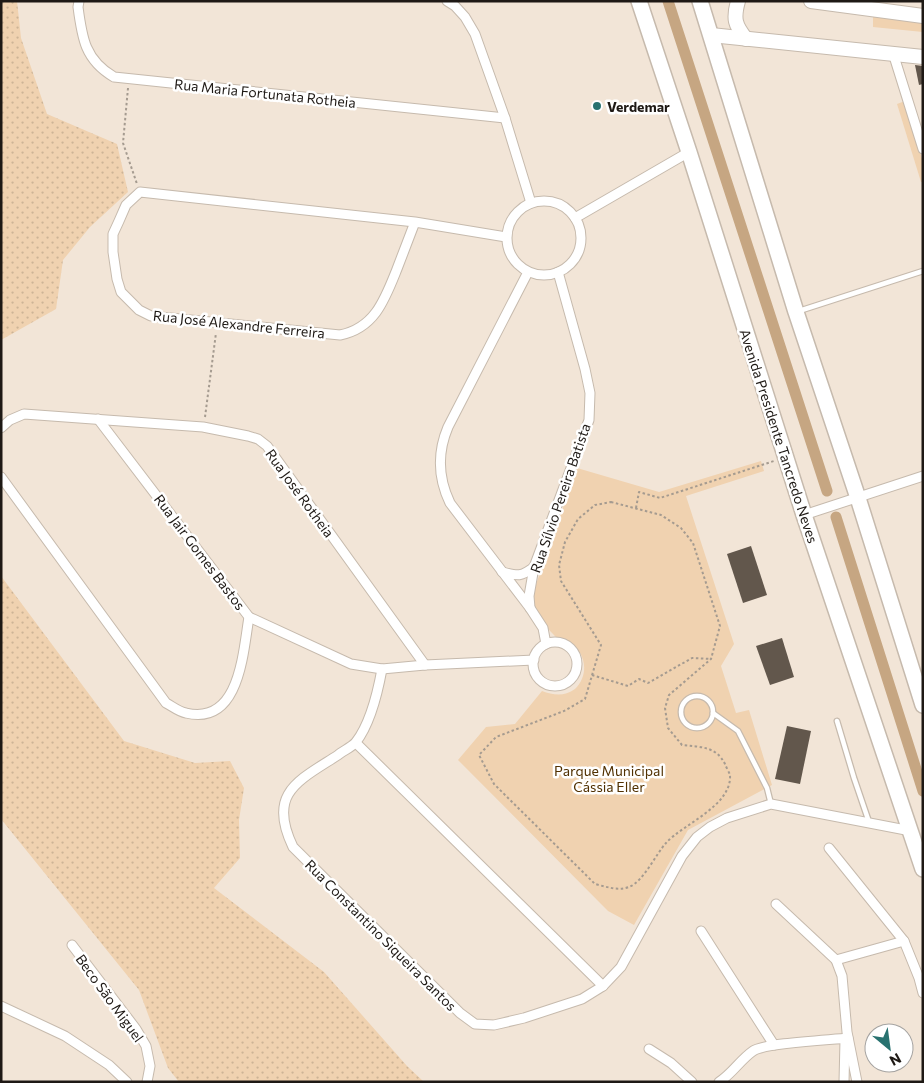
<svg xmlns="http://www.w3.org/2000/svg" width="924" height="1083" viewBox="0 0 924 1083" font-family="Commissioner,sans-serif">
  <style>
    .grass { fill: url(#grass-dots) }
    .park { fill: #f0d2b0 }
    .lines { fill: none; stroke-linecap: round; stroke-linejoin: round }
    .canal { stroke: #c6a682; stroke-width: 11 }
    .building { fill: #62574c }
    .lane-casing { stroke: #c6baad; stroke-width: 7 }
    .street-casing { stroke: #c6baad; stroke-width: 11 }
    .secondary-casing { stroke: #c6baad; stroke-width: 16 }
    .primary-casing { stroke: #c6baad; stroke-width: 18 }
    .path { stroke: #a59b90; stroke-width: 2; stroke-dasharray: 2.5 2.5; stroke-linecap: butt }
    .lane { stroke: #fff; stroke-width: 4.5 }
    .street { stroke: #fff; stroke-width: 9 }
    .secondary { stroke: #fff; stroke-width: 14 }
    .primary { stroke: #fff; stroke-width: 15 }
    .poi-dot { fill: #287270; stroke: #fff; stroke-width: 2 }
    .labels { text-anchor: middle; dominant-baseline: central; stroke-width: 5; stroke-linejoin: round; paint-order: stroke }
    .street-label { font-size: 14px; fill: #1e1915; stroke: #fff }
    .poi-label { font-size: 14px; font-weight: bold; fill: #1e1915; stroke: #fff; text-anchor: start }
    .park-label { font-size: 14px; fill: #513102; stroke: #fff }
  </style>
  <defs>
    <pattern id="grass-dots" width="8" height="8" patternUnits="userSpaceOnUse" patternTransform="scale(1.25)"><rect width="8" height="8" fill="#f0d2b0"/><path d="M2 2h.1M6 6h.1" fill="none" stroke="#cdb496" stroke-width="1.8" stroke-linecap="round"/></pattern>
  </defs>
  <rect width="100%" height="100%" fill="#f2e5d7"/>
  <g class="grass">
    <path d="M1 1H17L21 38 47 114 117 144 128 192 90 227 63 260 56 309 1 340Z"/>
    <path d="M1 576 124 741 195 763 230 761 244 788 239 820 240 858 214 888 324 972 407 1066 424 1082H179L168 1068 139 990 1 819Z"/>
  </g>
  <g class="park">
    <path d="M873 12 923 18V32L873 27Z"/>
    <path d="M905 101 923 162V182H921L897 104Z"/>
    <path d="M761 461 764 471 686 496 734 644 721 666 736 713 749 710 772 785 688 830 634 925 608 911 458 760 486 727 515 724 542 691C553 695 564 697 575 689 589 676 587 652 569 643 563 639 558 640 553 634 548 629 536 615 534 609 532 605 533 598 533 593L577 468 659 492Z"/>
  </g>
  <g class="lines">
    <g class="canal">
      <path d="M668 1 827 491"/>
      <path d="M836 517 923 791"/>
    </g>
  </g>
  <g class="building">
    <path d="M915 65 923 66V84L919 85Z"/>
    <path d="M751 546 767 595 743 603 727 554Z"/>
    <path d="M782 638 794 677 770 685 756 646Z"/>
    <path d="M787 726 811 731 800 784 775 779Z"/>
  </g>
  <g class="lines">
    <defs>
      <g id="lane">
        <path d="M799 311 923 271"/>
        <circle cx="697" cy="712" r="16"/>
        <path d="M713 713 738 731 767 788 771 804"/>
        <path d="M837 721 854 778 869 822"/>
      </g>
      <g id="street">
        <path d="M79 1 78 7C82 38 85 60 114 77L505 118"/>
        <path d="M447 1 455 6 465 17 475 34 505 118 531 203"/>
        <path d="M893 53 923 149"/>
        <circle cx="544" cy="238" r="37"/>
        <path d="M575 218 689 152"/>
        <path d="M415 222C409 238 403 253 397 269 385 299 375 328 340 335L151 316 139 310 121 292 117 279 113 252V234L119 221 126 205 140 192 415 222 506 237"/>
        <path d="M528 272 448 427C437 453 438 478 450 503L530 608 543 628 546 644"/>
        <path d="M98 419 249 617 351 664 382 669 425 665 534 660"/>
        <path d="M1 428 10 420 24 414 203 427 248 436 258 439 267 446 425 665"/>
        <path d="M1 477 166 703C172 706 179 712 186 713 240 726 243 652 249 617"/>
        <path d="M804 515 923 476"/>
        <path d="M502 572C518 576 521 577 534 567"/>
        <path d="M530 608 529 596 534 567 589 420 590 393 585 369 558 272"/>
        <circle cx="555" cy="664" r="22"/>
        <path d="M382 669C378 691 370 724 356 742 352 747 343 751 338 755 298 781 267 793 293 847L460 1013 475 1024 494 1025 524 1018 582 999 603 986 621 967 682 856 697 837 710 827 727 818 771 804 911 831"/>
        <path d="M356 743 603 986"/>
        <path d="M829 848 904 941 919 978 923 993"/>
        <path d="M776 904 836 960 842 976 847 1032 857 1082"/>
        <path d="M701 931 774 1045"/>
        <path d="M72 945 136 1029 146 1046 150 1066 147 1082"/>
        <path d="M836 960 904 941"/>
        <path d="M1 1006 65 1036 109 1065 127 1082"/>
        <path d="M649 1049 671 1063 692 1082"/>
        <path d="M719 1082C732 1074 740 1060 753 1051 764 1043 831 1040 848 1038"/>
        <path d="M844 1082 845 1040"/>
      </g>
      <g id="secondary">
        <path d="M738 1C733 19 735 25 746 39"/>
        <path d="M811 1 923 16"/>
        <path d="M711 35 923 57"/>
      </g>
      <g id="primary">
        <path d="M639 1 689 152 804 515 923 869"/>
        <path d="M700 1 796 312 858 498 923 705"/>
      </g>
    </defs>
    <use href="#lane" class="lane-casing"/>
    <use href="#street" class="street-casing"/>
    <use href="#secondary" class="secondary-casing"/>
    <use href="#primary" class="primary-casing"/>
    <g class="path">
      <path d="M128 88 123 143 137 184"/>
      <path d="M205 417 216 333"/>
      <path d="M611 502 661 515 681 528 693 543 720 626 711 659 669 695 665 708 668 728 682 745C700 747 716 746 725 764 726 767 729 772 730 775 732 806 683 824 666 843 656 854 643 882 629 887 618 891 607 887 595 884L494 784 479 755 496 737 564 711 585 699 601 645 561 581 559 565 565 542 578 519 595 505Z"/>
      <path d="M636 508 639 492 660 498 774 461"/>
      <path d="M592 675 628 686 639 679 648 683 692 658 711 659"/>
    </g>
    <use href="#lane" class="lane"/>
    <use href="#street" class="street"/>
    <use href="#secondary" class="secondary"/>
    <use href="#primary" class="primary"/>
  </g>
  <circle class="poi-dot" cx="597" cy="106" r="5"/>
  <g class="labels">
    <g class="street-label">
      <text transform="translate(265 93) rotate(6)">Rua Maria Fortunata Rotheia</text>
      <text transform="translate(239 324) rotate(6)">Rua José Alexandre Ferreira</text>
      <text transform="translate(779 436) rotate(72)">Avenida Presidente Tancredo Neves</text>
      <text transform="translate(300 493) rotate(54)">Rua José Rotheia</text>
      <text transform="translate(560 498) rotate(-71)">Rua Sílvio Pereira Batista</text>
      <text transform="translate(200 552) rotate(53)">Rua Jair Gomes Bastos</text>
      <text transform="translate(381 935) rotate(45)">Rua Constantino Siqueira Santos</text>
      <text transform="translate(110 998) rotate(54)">Beco São Miguel</text>
    </g>
    <g class="poi-label">
      <text x="607" y="106">Verdemar</text>
    </g>
    <g class="park-label">
      <text x="609" y="770">Parque Municipal<tspan x="609" dy="16">Cássia Eller</tspan></text>
    </g>
  </g>
  <rect width="924" height="1083" fill="none" stroke="#1e1915" stroke-width="5"/>
  <g transform="translate(889 1048) rotate(151)"><circle r="24" fill="#ffffff" stroke="#a5a3a1"/>
  <path d="M0-4L9 19L0 12L-9 19Z" fill="#287270"/>
  <text y="-8" font-size="14" font-weight="bold" text-anchor="middle" fill="#1e1915">N</text>
  </g>
</svg>
